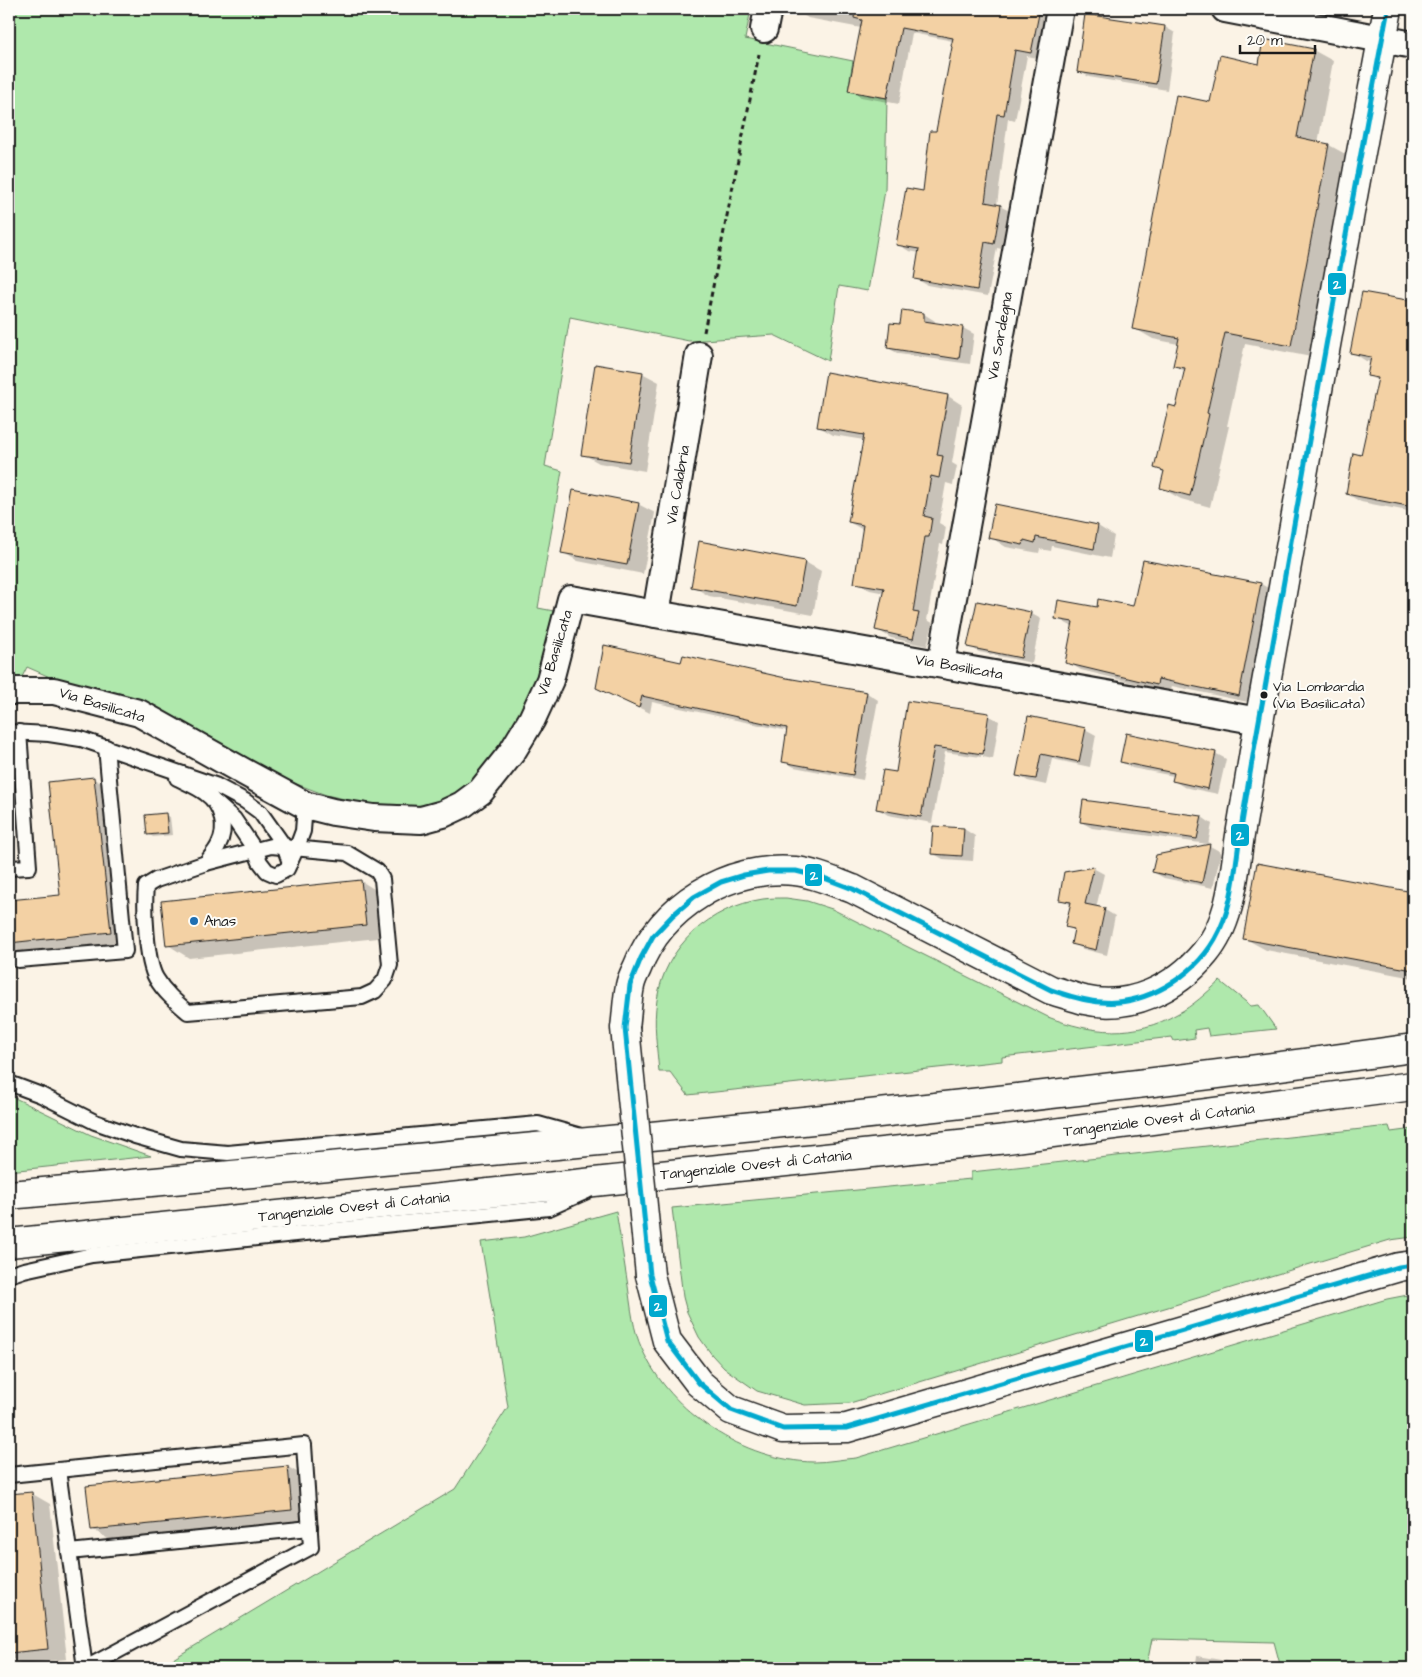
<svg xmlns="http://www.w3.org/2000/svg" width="1422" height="1677" viewBox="0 0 1422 1677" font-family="'Architects Daughter',sans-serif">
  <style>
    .green { fill: #afe8ac; stroke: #668264 }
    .shadow { fill: #0003 }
    .building { fill: #f3d1a4; stroke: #1c1c1c }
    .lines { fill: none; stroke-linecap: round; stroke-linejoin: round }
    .service-casing { stroke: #1c1c1c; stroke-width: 18 }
    .minor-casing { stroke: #1c1c1c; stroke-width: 30 }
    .tertiary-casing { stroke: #1c1c1c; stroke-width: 31 }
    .motorway-casing { stroke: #1c1c1c; stroke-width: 31 }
    .path { stroke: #1c1c1c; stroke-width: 3; stroke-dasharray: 5 4; stroke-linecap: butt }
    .service { stroke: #fdfcf7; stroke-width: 14 }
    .minor { stroke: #fdfcf7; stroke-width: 26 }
    .tertiary { stroke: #fdfcf7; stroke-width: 28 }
    .motorway { stroke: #fdfcf7; stroke-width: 28 }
    .tertiary-bridge-casing { stroke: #1c1c1c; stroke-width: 31; stroke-linecap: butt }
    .tertiary-bridge { stroke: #fdfcf7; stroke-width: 28 }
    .bus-1-casing { stroke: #fdfcf7; stroke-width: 9 }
    .bus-1 { stroke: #00a9ce; stroke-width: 5 }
    .bus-dot { fill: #1c1c1c; stroke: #fdfcf7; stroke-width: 2 }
    .poi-dot { fill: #1f6fb2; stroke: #fdfcf7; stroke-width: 2 }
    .labels { text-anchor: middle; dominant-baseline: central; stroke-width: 4; stroke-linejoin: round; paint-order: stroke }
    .bus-label { font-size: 14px; fill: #1c1c1c; stroke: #fdfcf7; text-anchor: start }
    .street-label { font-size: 15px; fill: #1c1c1c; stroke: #fdfcf7 }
    .poi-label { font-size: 15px; fill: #1c1c1c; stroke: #fdfcf7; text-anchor: start }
    .line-badge { stroke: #fdfcf7; stroke-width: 2 }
    .badge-label { font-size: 14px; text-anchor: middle; font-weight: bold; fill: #fff }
  </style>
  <rect width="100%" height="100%" fill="#fbf3e6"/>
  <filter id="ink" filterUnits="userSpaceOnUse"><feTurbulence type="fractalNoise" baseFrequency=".02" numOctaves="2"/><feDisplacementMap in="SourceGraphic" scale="10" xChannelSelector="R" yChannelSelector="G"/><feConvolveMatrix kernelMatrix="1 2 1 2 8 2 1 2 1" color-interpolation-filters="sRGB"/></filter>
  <g filter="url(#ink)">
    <g class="green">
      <path d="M9 9H751L745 39 853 61 848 91 887 98 885 190 868 291 839 286 828 361 774 335 689 341 570 317 545 466 562 471 538 608 559 612 546 663 518 725 473 787 437 804 412 808 372 805 326 795 278 777 27 667 21 679 9 680Z"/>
      <path d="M786 898 807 901 832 909 1048 1017C1092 1034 1135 1038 1177 1014 1193 1006 1206 993 1220 981L1251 1006 1259 1005 1276 1029 1209 1036 1207 1028 1194 1030 1195 1038 1174 1041 1172 1037 1002 1057V1061L688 1095 670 1072H659C657 1048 653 1023 657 1000 665 946 710 907 763 899 770 898 778 898 786 898Z"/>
      <path d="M9 1096 17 1099 91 1135 151 1156 9 1171Z"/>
      <path d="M1389 1126 1391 1132 1413 1129V1237L1390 1240 850 1403 805 1405 757 1391 724 1368 712 1355 699 1337 687 1312 683 1297 672 1208 971 1179V1172Z"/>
      <path d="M616 1211C620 1236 624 1261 628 1286 631 1307 633 1330 642 1349 671 1413 744 1461 814 1462 828 1462 842 1459 856 1458L1387 1299 1413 1294V1668H1281L1274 1642 1152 1639 1148 1659 1154 1668H158L455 1489 508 1407 481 1242 524 1237Z"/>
    </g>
    <g class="shadow">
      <path d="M797 9H1028L1040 11 1051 18 1043 59 1027 56 1015 121 1008 119 997 205 1012 212 1006 250 997 248 988 296 927 285 916 279 920 253 909 251 897 244 924 192 937 133 953 41 912 33 899 104 861 97 849 90 861 28 808 18 796 11Z"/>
      <path d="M1165 27 1175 33 1167 90 1089 77 1079 71Z"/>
      <path d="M1313 50 1333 61 1318 143 1329 145 1349 156 1311 357 1245 344 1227 426H1229L1210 507 1181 499 1161 488 1165 473 1156 468 1177 408 1186 372 1174 365 1178 344 1153 339 1134 328 1210 103 1260 65Z"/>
      <path d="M1363 293 1413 302V512L1361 502 1347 494 1362 456 1378 381 1369 376 1371 362 1366 361 1352 352Z"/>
      <path d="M903 311 924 314 935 321 934 324 963 328 974 334 970 364 899 354 888 348 901 326Z"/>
      <path d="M642 373 659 382 645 471 599 463 583 454Z"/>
      <path d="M827 374 948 396 962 405 952 463 957 466 953 485 946 483 939 523 946 527 943 545 940 544 927 620 933 623 927 646 891 638 876 629 885 593 870 590 855 582 863 530 849 522 864 440 833 435 818 426Z"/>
      <path d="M638 504 655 513 643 574 578 561 562 552Z"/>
      <path d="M996 506 1098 526 1114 536 1110 558 1052 546 1051 551 1040 549 1039 553 1006 547 990 537Z"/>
      <path d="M805 562 821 571 813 615 709 596 692 586Z"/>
      <path d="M1144 562 1261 584 1275 592 1252 703 1172 686 1171 692 1081 670 1067 662 1073 627 1056 618 1098 609 1134 608Z"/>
      <path d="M1030 613 1041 619 1032 663 979 652 969 646Z"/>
      <path d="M682 663 780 678 867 693 878 700 863 780 794 767 783 761 788 731 652 702 650 713 597 687Z"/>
      <path d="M908 703 988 715 999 721 993 759 983 757 989 717H987L981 757 945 752 932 823 888 815 878 809 897 774Z"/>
      <path d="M1029 718 1085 729 1096 735 1090 767 1052 759 1046 785 1028 781 1017 775Z"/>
      <path d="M1215 753 1226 759 1218 794 1184 787 1174 781V776L1132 768 1121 762Z"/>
      <path d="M94 779 113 790 129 943 9 956V902L62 896Z"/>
      <path d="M165 814 170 817 172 835 153 837 148 834Z"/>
      <path d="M1202 817 1212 824 1208 844 1092 828 1081 822Z"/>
      <path d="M964 829 975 836 973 861 943 859 932 853Z"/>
      <path d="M1210 846 1221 852 1213 888 1164 878 1153 872 1157 856Z"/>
      <path d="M1258 865 1413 893V978L1266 950 1244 938Z"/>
      <path d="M1093 868 1104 874 1096 908 1105 910 1115 916 1107 955 1083 949 1072 943 1075 931 1067 926 1071 905 1060 899Z"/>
      <path d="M361 881 382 894 387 937 189 958 168 945Z"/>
      <path d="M288 1467 309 1479 313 1522 113 1542 92 1529Z"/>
      <path d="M31 1493 50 1504 67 1659 22 1664 9 1657V1495Z"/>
      <path d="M1197 1656 1233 1662 1244 1668H1195Z"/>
    </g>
    <g class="building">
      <path d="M855 9H1040L1031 53 1015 50 1004 115 997 114 985 202 1001 205 994 244 985 242 977 290 914 279 919 249 896 245 906 188 923 191 930 131H936L952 47 951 46 953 38 901 28 887 98 848 91 862 20 854 18Z"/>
      <path d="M1085 14 1165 26 1156 84 1077 72Z"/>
      <path d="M1263 39 1314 49 1297 137 1329 144 1291 346 1225 333 1207 413 1209 414 1190 496 1160 488 1164 471 1154 468 1169 405 1176 407 1185 368 1173 366 1179 338 1132 329 1176 95 1210 102 1220 55 1259 64Z"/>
      <path d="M1362 292 1413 301V507L1346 494 1353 453 1361 455 1378 378 1367 376 1371 357 1350 353Z"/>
      <path d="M902 310 924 313V321L963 327 959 359 887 348 890 323 900 324Z"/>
      <path d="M595 364 643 372 629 462 581 455Z"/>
      <path d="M826 372 948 395 937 455 943 456 939 478 931 476 924 516 932 518 929 537H925L913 612 919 613 913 639 875 630 884 588 854 583 863 525 848 522 864 435 817 427Z"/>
      <path d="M573 490 639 503 627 565 561 553Z"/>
      <path d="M995 504 1098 525 1094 549 1036 537 1035 543 1024 540 1023 545 988 538Z"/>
      <path d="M699 541 805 561 797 606 691 587Z"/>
      <path d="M1143 560 1261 583 1239 696 1158 679 1157 685 1065 663 1073 622 1055 619 1058 600 1097 607 1098 599 1133 606Z"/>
      <path d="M977 601 1031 612 1021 658 967 647Z"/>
      <path d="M604 645 681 662 683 655 781 677 867 692 853 775 782 762 787 728 642 696 639 708 596 688Z"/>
      <path d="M907 701 989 713 983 754 934 747 921 817 876 809 883 770 896 772Z"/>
      <path d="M1028 716 1086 728 1079 762 1041 754 1036 779 1016 776Z"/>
      <path d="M1126 733 1216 752 1208 789 1172 781 1174 773 1120 762Z"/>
      <path d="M94 777 111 932 9 943V900L60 895 48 782Z"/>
      <path d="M1083 800 1202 816 1197 839 1080 822Z"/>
      <path d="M166 813 168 833 147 835 145 815Z"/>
      <path d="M933 826 964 828 962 856 931 854Z"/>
      <path d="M1210 844 1202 883 1152 872 1156 855Z"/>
      <path d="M1257 863 1413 892V970L1243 939Z"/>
      <path d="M1094 867 1085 904 1105 908 1096 950 1071 944 1074 929 1065 927 1071 902 1059 900 1064 872Z"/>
      <path d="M361 880 366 925 166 946 161 901Z"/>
      <path d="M288 1466 292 1510 91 1530 86 1486Z"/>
      <path d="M32 1492 48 1649 9 1653V1494Z"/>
    </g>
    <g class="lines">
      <defs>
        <g id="service">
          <path d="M9 732 49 734 81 739 215 785 245 801 260 812 284 846 290 863"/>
          <path d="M177 778C187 783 197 787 205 793 222 805 228 828 218 846 215 852 210 857 206 863"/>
          <path d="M216 803 234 819 255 850 260 862 267 871 276 875 287 869 297 847 303 831 305 805"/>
          <path d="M271 846 347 853 377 871 382 879 390 965 385 980 375 991 362 997 188 1012C176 1002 164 992 156 978 146 961 144 907 146 886L156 880 206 863Z"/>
          <path d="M9 868 29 867 19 732"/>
          <path d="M18 960 125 951 106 747"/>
          <path d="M9 1083 41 1095 95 1122 135 1136 181 1149 228 1153 538 1124 581 1136"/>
          <path d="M9 1275 24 1270 92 1255 549 1208 587 1191"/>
          <path d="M58 1470 85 1668"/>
          <path d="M9 1475 304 1445 311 1547 86 1668"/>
          <path d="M69 1552 310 1528"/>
        </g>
        <g id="minor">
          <path d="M1225 9 1413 45"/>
          <path d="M764 29 768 9"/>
          <path d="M656 614 699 355"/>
          <path d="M941 664 1060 9"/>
          <path d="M9 691H54L139 713 246 773 305 805 333 812 374 818 421 820 443 814 462 805 481 791 512 752 532 719 550 680 571 599 1259 721"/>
        </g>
        <g id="tertiary">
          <path d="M625 1028C627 1014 627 1000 630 986 631 980 634 974 637 968 661 906 728 865 795 871 814 873 834 882 853 889L1051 990C1062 993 1073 997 1084 1000 1130 1011 1176 988 1205 953 1233 920 1234 870 1241 829 1248 789 1254 750 1261 711 1303 477 1343 242 1388 9"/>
          <path d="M650 1275 667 1341 699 1383 731 1410 783 1429 847 1428 1399 1267 1413 1265"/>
        </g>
        <g id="motorway">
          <path d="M9 1195C478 1152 947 1114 1413 1048"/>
          <path d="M9 1243 1007 1139 1413 1086"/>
        </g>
      </defs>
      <use href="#service" class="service-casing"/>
      <use href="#minor" class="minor-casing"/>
      <use href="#tertiary" class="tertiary-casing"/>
      <use href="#motorway" class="motorway-casing"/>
      <path class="path" d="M704 332 759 54"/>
      <use href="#service" class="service"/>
      <use href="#minor" class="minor"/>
      <use href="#tertiary" class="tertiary"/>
      <use href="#motorway" class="motorway"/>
      <defs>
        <path id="tertiary-bridge" d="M625 1028 650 1275"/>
      </defs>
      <use href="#tertiary-bridge" class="tertiary-bridge-casing"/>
      <use href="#tertiary-bridge" class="tertiary-bridge"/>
      <defs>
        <path id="bus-1" d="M1388 9C1344 239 1304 469 1263 699 1255 742 1248 785 1241 829 1235 865 1234 906 1215 939 1193 977 1145 1006 1101 1002 1083 1001 1067 995 1051 990L853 889 824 878 796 871H768L744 875 721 882 694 897 673 915 653 936 641 958 630 985 625 1028 650 1275 667 1341 699 1383 731 1410 783 1429 847 1428 1399 1267 1413 1265"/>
      </defs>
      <use href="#bus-1" class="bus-1-casing"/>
      <use href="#bus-1" class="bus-1"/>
    </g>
  </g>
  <circle class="bus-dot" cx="1264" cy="695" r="4.5"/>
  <circle class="poi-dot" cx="194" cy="921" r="5"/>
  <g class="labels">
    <g class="bus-label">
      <text x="1273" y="687">Via Lombardia<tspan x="1273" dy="17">(Via Basilicata)</tspan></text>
    </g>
    <g class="street-label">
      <text transform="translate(1000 336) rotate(-80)">Via Sardegna</text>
      <text transform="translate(678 485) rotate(-80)">Via Calabria</text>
      <text transform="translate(555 653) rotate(-73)">Via Basilicata</text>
      <text transform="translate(959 667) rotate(10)">Via Basilicata</text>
      <text transform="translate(102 705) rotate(17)">Via Basilicata</text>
      <text transform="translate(1159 1120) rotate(-7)">Tangenziale Ovest di Catania</text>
      <text transform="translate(756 1165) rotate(-6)">Tangenziale Ovest di Catania</text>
      <text transform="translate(354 1207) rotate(-6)">Tangenziale Ovest di Catania</text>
    </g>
    <g class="poi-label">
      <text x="204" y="921">Anas</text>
    </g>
  </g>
  <g class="line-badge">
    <rect x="1327" y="272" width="20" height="24" rx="5" fill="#00a9ce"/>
    <rect x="1230" y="823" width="20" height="24" rx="5" fill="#00a9ce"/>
    <rect x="804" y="863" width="19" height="24" rx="5" fill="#00a9ce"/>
    <rect x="648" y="1294" width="20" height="24" rx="5" fill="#00a9ce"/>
    <rect x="1134" y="1329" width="20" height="24" rx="5" fill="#00a9ce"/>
  </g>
  <g class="badge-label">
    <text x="1337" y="289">2</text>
    <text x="1240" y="840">2</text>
    <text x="814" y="880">2</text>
    <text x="658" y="1311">2</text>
    <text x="1144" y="1346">2</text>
  </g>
  <rect width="1422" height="1677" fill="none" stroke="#fdfcf7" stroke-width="30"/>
  <rect x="15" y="15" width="1392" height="1647" fill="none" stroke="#1c1c1c" stroke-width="2" filter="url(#ink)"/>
  <path d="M1240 45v8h75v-8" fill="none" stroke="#1c1c1c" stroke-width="2.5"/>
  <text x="1247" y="45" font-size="15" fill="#1c1c1c" stroke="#fdfcf7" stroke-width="4" paint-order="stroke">20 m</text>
</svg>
